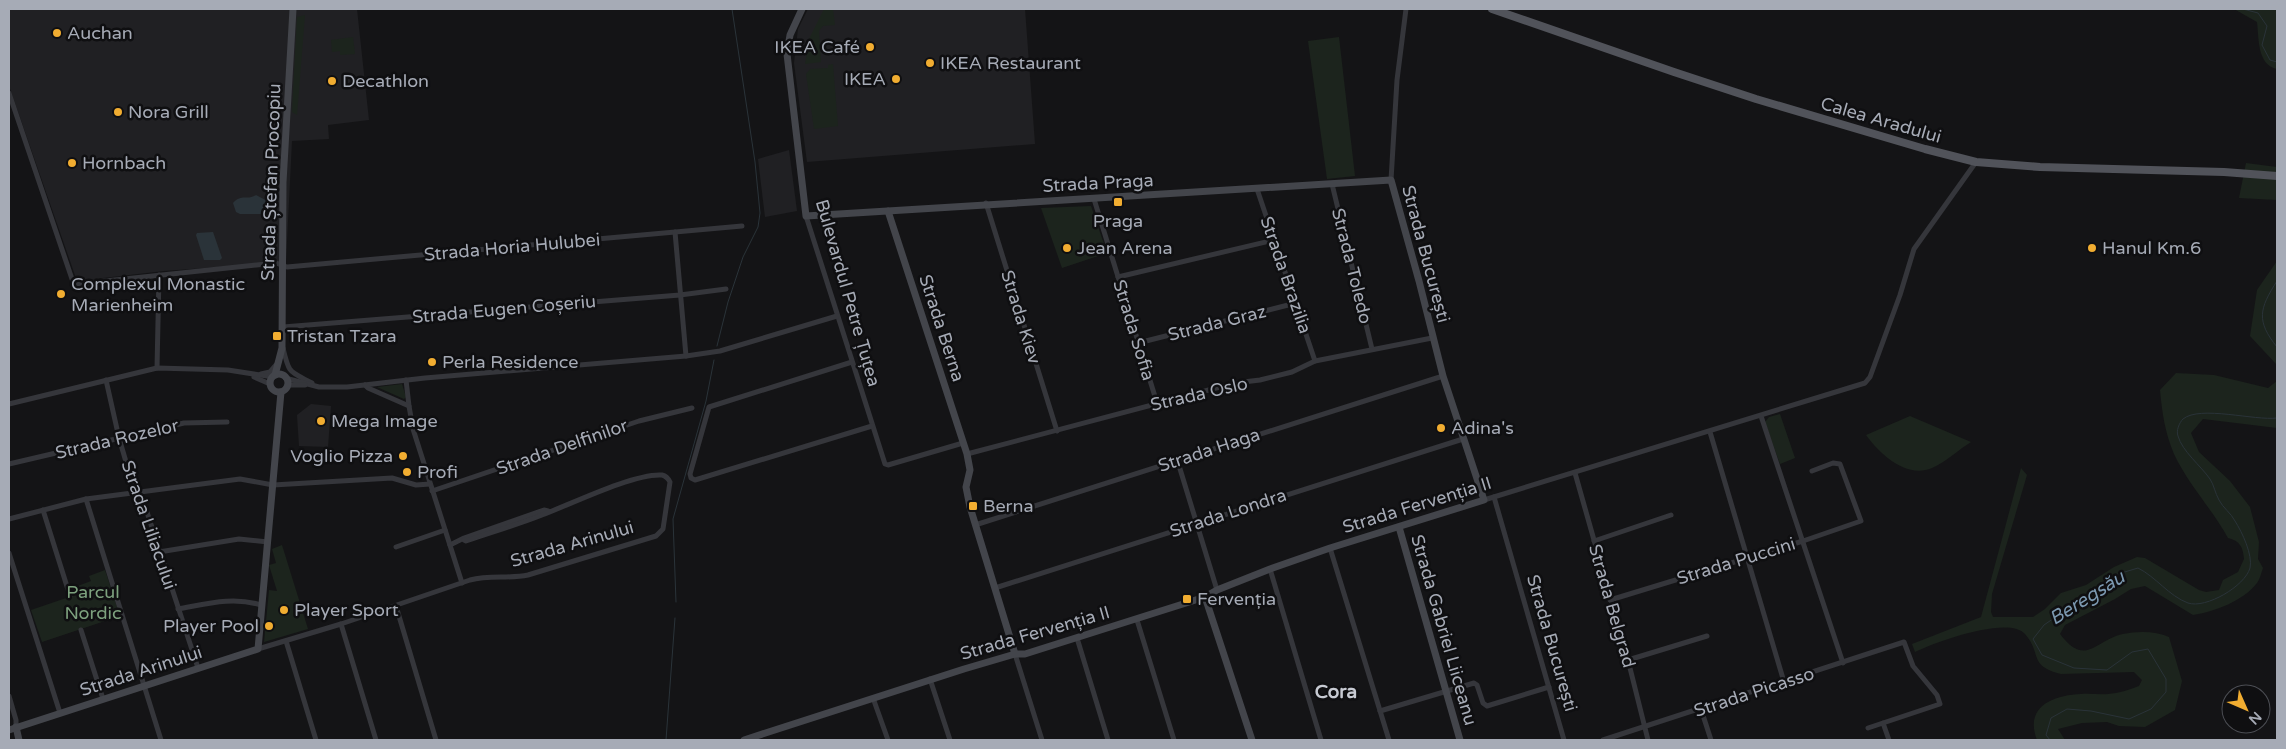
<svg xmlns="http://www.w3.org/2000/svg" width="2286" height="749" viewBox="0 0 2286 749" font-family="'Varela Round',sans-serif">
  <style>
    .built { fill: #202023 }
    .green { fill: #1c241d }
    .water { fill: #2a3339 }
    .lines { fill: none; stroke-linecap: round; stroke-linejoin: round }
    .stream { stroke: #2a3339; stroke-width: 1 }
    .street { stroke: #35363b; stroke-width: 5 }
    .secondary { stroke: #43454b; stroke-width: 7 }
    .primary { stroke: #51535a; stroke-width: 8 }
    .poi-dot { fill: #f1ad31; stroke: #0f0f11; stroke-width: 2 }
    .labels { text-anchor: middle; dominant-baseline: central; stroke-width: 5; stroke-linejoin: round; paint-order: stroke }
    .poi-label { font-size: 18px; fill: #a6abb6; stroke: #0f0f11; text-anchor: start }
    .street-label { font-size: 18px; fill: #a6abb6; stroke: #0f0f11 }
    .park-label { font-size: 18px; fill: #7da17e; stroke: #0f0f11 }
    .water-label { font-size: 19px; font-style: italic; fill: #7c99b1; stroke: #0f0f11 }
    .neighbourhood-label { font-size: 19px; font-weight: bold; fill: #c7cad2; stroke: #0f0f11 }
  </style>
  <rect width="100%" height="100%" fill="#141416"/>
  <g class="built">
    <path d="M9 9H357L369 120 328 125 329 139 292 141 286 262 164 271 77 281 9 86Z"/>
    <path d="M808 9H1025L1035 144 807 162 794 63 798 29Z"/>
    <path d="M789 150 797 211 765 217 758 159Z"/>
    <path d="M311 404 331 406 328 447 299 446 297 415Z"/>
  </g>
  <g class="green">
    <path d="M824 9H833L835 25 823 26 819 31 821 62 805 64 809 39Z"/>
    <path d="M2234 9H2277V69C2257 65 2259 38 2257 22Z"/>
    <path d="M305 15 297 115 292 112 297 17Z"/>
    <path d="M353 37 355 54 340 55V51L332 52 331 40Z"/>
    <path d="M1339 37 1355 176 1327 179 1308 41Z"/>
    <path d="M833 64 838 126 814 129 806 74 810 69 828 68V65Z"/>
    <path d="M2246 163 2277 167V200L2239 198Z"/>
    <path d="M1091 206 1107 253 1062 268 1041 208Z"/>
    <path d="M2277 261V365L2250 336 2257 290Z"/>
    <path d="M2176 373 2214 375 2268 388 2277 381V428L2203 419 2191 433 2199 452 2230 481 2250 507 2259 542 2258 559 2263 568C2261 573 2260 579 2257 583 2243 601 2214 612 2193 615L2145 586 2131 589 2115 599 2065 625 2060 634C2086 668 2095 640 2123 634 2138 631 2156 631 2169 637L2182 681 2175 710 2145 727 2119 726 2107 722 2082 723 2058 729 2065 740H2037C2024 707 2053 695 2081 694 2090 693 2099 695 2108 694 2119 693 2129 690 2139 686L2142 680 2134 672 2061 674C2028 666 2042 653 2025 634 2009 615 1935 642 1915 652L1912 644 1981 617 2021 468 2027 475 1992 594 1991 612 1993 617H2033L2045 609 2061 593 2086 585 2114 567 2137 557 2145 558 2199 590 2206 592 2219 590 2223 580 2238 572 2244 559C2243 547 2240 541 2228 538 2212 509 2188 484 2174 454 2165 433 2162 412 2160 390Z"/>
    <path d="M402 384 406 397 404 399 377 387Z"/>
    <path d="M1780 414 1795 458 1780 464 1765 422 1769 417Z"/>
    <path d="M1910 416 1971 442C1958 450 1946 462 1932 468 1906 479 1880 454 1866 435Z"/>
    <path d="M282 545 308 629 264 642 269 590 277 591 269 565 276 563 272 549Z"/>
    <path d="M105 570 120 616 42 642 31 610 72 596 75 587 91 581 89 576Z"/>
  </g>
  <g class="water">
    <path d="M256 195 269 202 270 212 268 214H240L236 212 233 203C242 193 247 201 256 195Z"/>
    <path d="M213 232 222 258 220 260H204L196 235 197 233Z"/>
  </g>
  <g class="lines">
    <g class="stream">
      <path d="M2243 9 2258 13 2267 26 2262 45 2270 60 2277 62"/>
      <path d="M2277 281C2259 309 2256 321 2277 347"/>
      <path d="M717 346 728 302 743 257 758 227 760 213 755 162 732 9"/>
      <path d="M676 602 673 519 706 401 714 360"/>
      <path d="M666 740 675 618"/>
      <path d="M2050 740 2046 735 2051 718 2067 709 2091 711 2129 719 2151 709 2166 692V679L2148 649 2132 652 2107 670 2074 668 2042 655 2033 639 2044 625 2118 574 2138 568C2156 577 2169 596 2188 603 2206 609 2245 586 2250 568 2253 555 2242 532 2235 521 2231 513 2223 508 2219 500 2215 493 2214 485 2210 479 2201 466 2182 451 2178 436 2176 431 2179 423 2183 419 2200 405 2255 421 2277 418"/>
    </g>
    <g class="street">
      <path d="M9 93 72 279 77 284 276 263 287 267 742 226"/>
      <path d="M1391 180 1397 80 1406 9"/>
      <path d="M1332 184 1372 349"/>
      <path d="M1257 189 1315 361"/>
      <path d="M1094 199 1157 403"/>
      <path d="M986 203 1057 431"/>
      <path d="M806 216 885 464 888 465 963 443"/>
      <path d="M675 232 686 356"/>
      <path d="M1118 277 1274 240"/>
      <path d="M283 327 680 295 726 289"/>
      <path d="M1138 343 1296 303"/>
      <path d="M283 348C289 374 289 371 312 383"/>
      <path d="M852 362 709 407 690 474 691 478 695 480 872 426"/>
      <path d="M157 368 159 275"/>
      <path d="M261 374 270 372 276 365"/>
      <path d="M254 377 270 384"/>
      <path d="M285 378 319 387H347L425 378 686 356 720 351 837 316"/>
      <path d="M106 380 119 438 129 472 145 506 198 668"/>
      <path d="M406 380 409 406"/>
      <path d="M287 385H305"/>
      <path d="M365 385 368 388 409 406 413 429 462 583"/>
      <path d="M9 404 157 368 228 370 273 377"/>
      <path d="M1761 416 1843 663"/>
      <path d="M1710 432 1784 682"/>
      <path d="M967 454 1235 383 1260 380 1292 372 1315 361 1432 338"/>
      <path d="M1177 459 1217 590"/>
      <path d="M9 464 184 423 227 422"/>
      <path d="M1575 473 1628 660 1648 740"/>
      <path d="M432 491 639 421 692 408"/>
      <path d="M1494 497 1564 740"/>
      <path d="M86 499 161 740"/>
      <path d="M1484 500 1865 383 1870 377 1900 295 1914 249 1976 162"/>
      <path d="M43 510 70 596"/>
      <path d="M9 519 86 499 240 479 273 485 392 478 416 485 430 484"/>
      <path d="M975 525 1443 376"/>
      <path d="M1594 541 1671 515"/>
      <path d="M450 545 464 538 544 510 548 511"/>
      <path d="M396 547 445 530"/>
      <path d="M1330 548 1389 740"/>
      <path d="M159 552 239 539 268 542"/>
      <path d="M9 553 60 713"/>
      <path d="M1270 569 1321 740"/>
      <path d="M995 588 1463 439"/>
      <path d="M1610 600 1803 541 1861 521 1840 464 1833 463 1812 471"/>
      <path d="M396 606 436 740"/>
      <path d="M178 609C206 604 233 596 261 605"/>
      <path d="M1137 620 1174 740"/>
      <path d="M341 624 376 740"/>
      <path d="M81 630 103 699"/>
      <path d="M1077 638 1108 740"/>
      <path d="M286 641 316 740"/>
      <path d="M258 649 341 624 470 580C490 575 509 579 528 575L656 536 663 529 670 482C668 478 666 476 662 475 634 473 569 505 542 515 517 525 491 532 466 541L464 540"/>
      <path d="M1015 654 1042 740"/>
      <path d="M1628 660 1707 636"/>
      <path d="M930 679 950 740"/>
      <path d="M9 696 16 720V727"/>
      <path d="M873 698 888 740"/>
      <path d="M1701 709 1711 740"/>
      <path d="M1380 711 1474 683 1477 685 1483 703 1487 706 1549 687"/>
      <path d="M1883 723 1889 740"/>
      <path d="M1603 740 1904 642 1913 666 1937 695 1940 704 1868 728"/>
    </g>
    <g class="secondary">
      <path d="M888 211 967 454 970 470 966 487 970 507 1015 654"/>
      <circle cx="279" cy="383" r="9"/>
      <path d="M275 375 282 348 283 182 293 9"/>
      <path d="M1399 527 1460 740"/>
      <path d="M1205 597 1252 740"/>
      <path d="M16 727 19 740"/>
      <path d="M9 730 258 649 281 392"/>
      <path d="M744 740 964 669 1015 654H1025L1205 597 1217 590 1270 569 1330 548 1484 500 1443 376 1419 281 1391 180 806 216 787 54 790 35 802 9"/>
    </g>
    <path class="primary" d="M1492 9 1674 72 1756 99 1925 149 1976 162 2040 167 2224 172 2277 176"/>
  </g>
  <g class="poi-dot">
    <circle cx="57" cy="33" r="5"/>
    <circle cx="870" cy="47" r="5"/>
    <circle cx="930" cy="63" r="5"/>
    <circle cx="896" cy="79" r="5"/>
    <circle cx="332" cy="81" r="5"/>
    <circle cx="118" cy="112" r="5"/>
    <circle cx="72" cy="163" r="5"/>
    <rect x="1113" y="197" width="10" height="10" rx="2.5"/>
    <circle cx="1067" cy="248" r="5"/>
    <circle cx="2092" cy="248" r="5"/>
    <circle cx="61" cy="294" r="5"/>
    <rect x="272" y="331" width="10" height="10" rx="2.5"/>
    <circle cx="432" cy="362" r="5"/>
    <circle cx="321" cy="421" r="5"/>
    <circle cx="1441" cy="428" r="5"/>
    <circle cx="403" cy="456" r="5"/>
    <circle cx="407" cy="472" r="5"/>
    <rect x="968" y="501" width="10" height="10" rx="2.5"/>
    <rect x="1182" y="594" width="10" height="10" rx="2.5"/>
    <circle cx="284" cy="610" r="5"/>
    <circle cx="269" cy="626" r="5"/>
  </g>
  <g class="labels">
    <g class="poi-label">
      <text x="67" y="33">Auchan</text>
      <text x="860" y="47" text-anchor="end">IKEA Café</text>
      <text x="940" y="63">IKEA Restaurant</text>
      <text x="886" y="79" text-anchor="end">IKEA</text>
      <text x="342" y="81">Decathlon</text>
      <text x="128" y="112">Nora Grill</text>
      <text x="82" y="163">Hornbach</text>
      <text x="1118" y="221" text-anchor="middle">Praga</text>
      <text x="1077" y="248">Jean Arena</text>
      <text x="2102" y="248">Hanul Km.6</text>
      <text x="71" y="284">Complexul Monastic<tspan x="71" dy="21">Marienheim</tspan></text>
      <text x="287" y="336">Tristan Tzara</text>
      <text x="442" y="362">Perla Residence</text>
      <text x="331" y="421">Mega Image</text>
      <text x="1451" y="428">Adina's</text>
      <text x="393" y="456" text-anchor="end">Voglio Pizza</text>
      <text x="417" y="472">Profi</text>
      <text x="983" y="506">Berna</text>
      <text x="1197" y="599">Fervenția</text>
      <text x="294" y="610">Player Sport</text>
      <text x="259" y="626" text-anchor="end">Player Pool</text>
    </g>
    <g class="street-label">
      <text transform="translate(1881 120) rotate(16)">Calea Aradului</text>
      <text transform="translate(271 182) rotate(-88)">Strada Ștefan Procopiu</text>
      <text transform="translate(1098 183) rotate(-3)">Strada Praga</text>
      <text transform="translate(512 247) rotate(-5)">Strada Horia Hulubei</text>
      <text transform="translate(1426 254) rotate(75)">Strada București</text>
      <text transform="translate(1352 266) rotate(76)">Strada Toledo</text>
      <text transform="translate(1286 275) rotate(71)">Strada Brazilia</text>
      <text transform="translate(848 293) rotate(74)">Bulevardul Petre Țuțea</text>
      <text transform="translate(504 309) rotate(-5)">Strada Eugen Coșeriu</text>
      <text transform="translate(1021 317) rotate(73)">Strada Kiev</text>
      <text transform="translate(1217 323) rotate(-14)">Strada Graz</text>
      <text transform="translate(942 328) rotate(72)">Strada Berna</text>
      <text transform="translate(1134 330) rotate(73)">Strada Sofia</text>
      <text transform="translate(1199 394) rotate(-13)">Strada Oslo</text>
      <text transform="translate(117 439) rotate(-13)">Strada Rozelor</text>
      <text transform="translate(562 447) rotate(-19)">Strada Delfinilor</text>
      <text transform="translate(1209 450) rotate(-18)">Strada Haga</text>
      <text transform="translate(1417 505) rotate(-17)">Strada Fervenția II</text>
      <text transform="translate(1228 513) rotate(-18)">Strada Londra</text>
      <text transform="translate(149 525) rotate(71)">Strada Liliacului</text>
      <text transform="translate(572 544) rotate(-16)">Strada Arinului</text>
      <text transform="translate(1736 561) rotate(-17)">Strada Puccini</text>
      <text transform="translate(1612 606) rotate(74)">Strada Belgrad</text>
      <text transform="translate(1444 630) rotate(74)">Strada Gabriel Liiceanu</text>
      <text transform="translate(1035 633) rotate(-16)">Strada Fervenția II</text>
      <text transform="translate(1552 643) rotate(74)">Strada București</text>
      <text transform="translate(141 671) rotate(-18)">Strada Arinului</text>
      <text transform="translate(1754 692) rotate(-18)">Strada Picasso</text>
    </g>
    <g class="park-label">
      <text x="93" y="592">Parcul<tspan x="93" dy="21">Nordic</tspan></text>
    </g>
    <g class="water-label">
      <text transform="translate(2087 598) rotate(-32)">Beregsău</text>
    </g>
    <g class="neighbourhood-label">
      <text x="1336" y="692">Cora</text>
    </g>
  </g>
  <rect width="2286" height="749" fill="none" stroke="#a6abb6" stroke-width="20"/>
  <g transform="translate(2246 709) rotate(135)"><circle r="24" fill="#0f0f11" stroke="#4b4d53"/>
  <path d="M0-4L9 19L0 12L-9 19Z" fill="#f1ad31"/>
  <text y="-8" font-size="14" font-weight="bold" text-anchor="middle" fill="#a6abb6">N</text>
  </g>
</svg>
